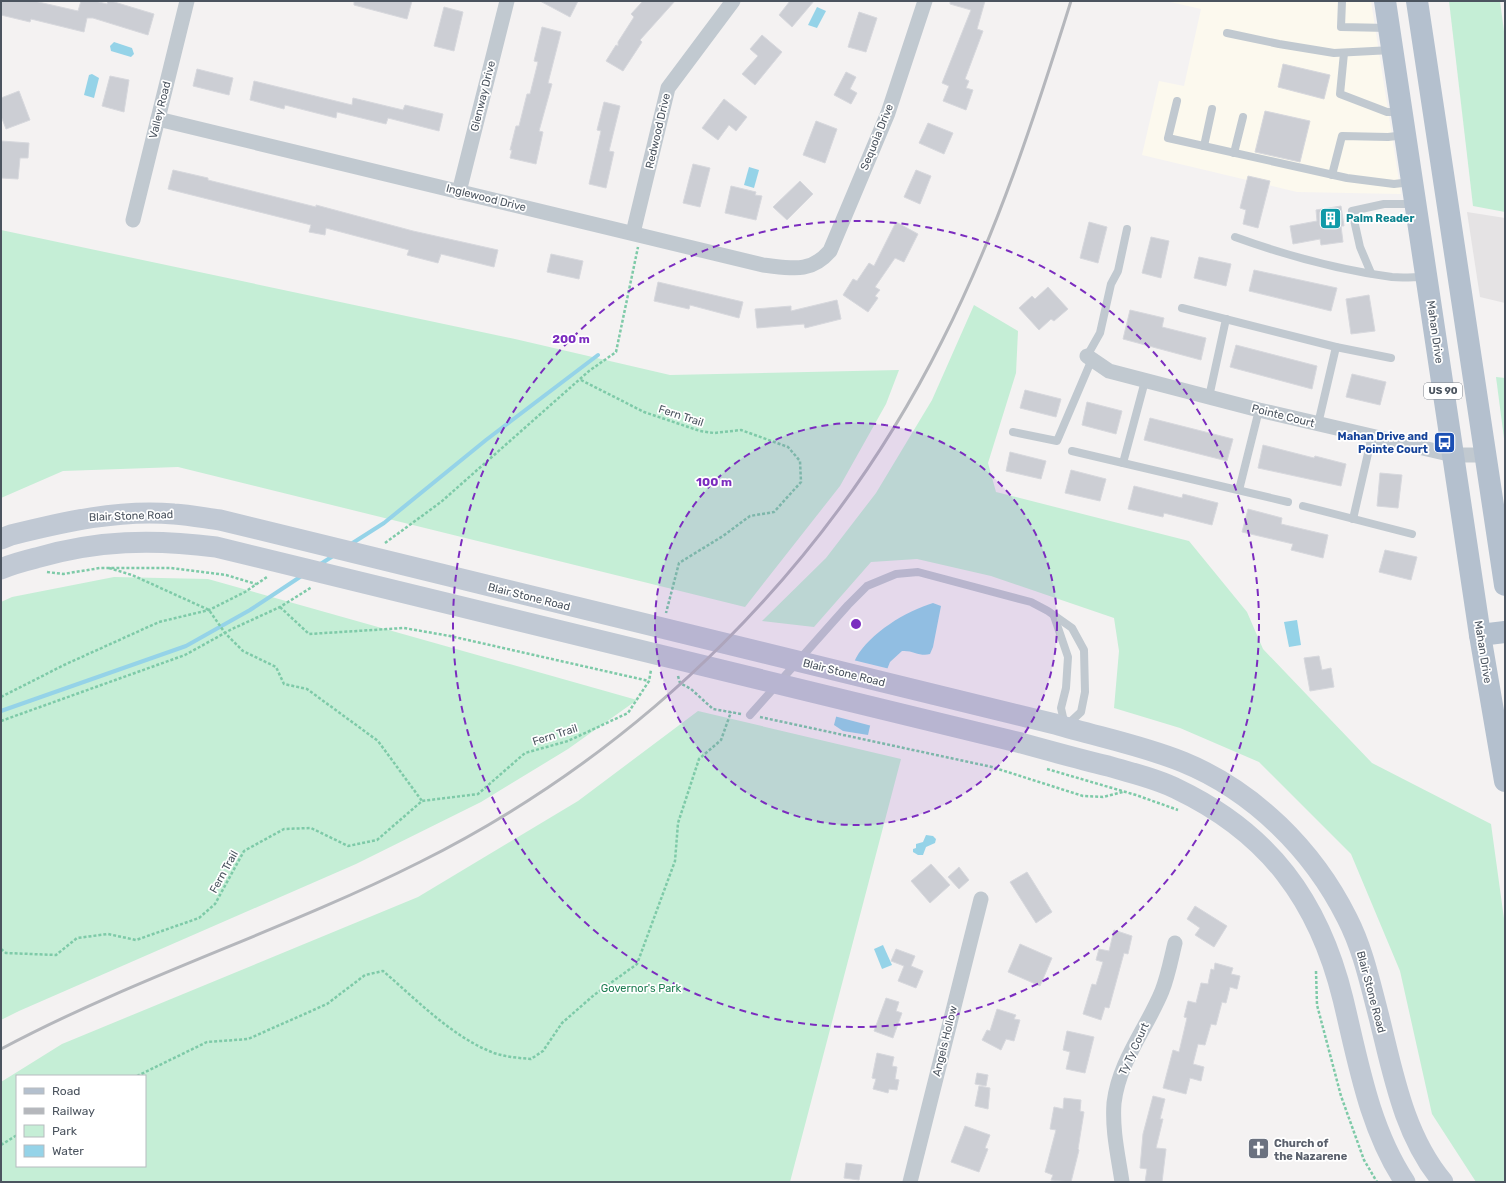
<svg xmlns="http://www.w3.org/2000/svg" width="1506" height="1183" viewBox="0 0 1506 1183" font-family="Rubik,sans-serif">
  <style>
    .commercial { fill: #fcf9ee }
    .education { fill: #e5e3e4 }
    .green { fill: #c5eed6; fill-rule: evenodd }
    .water { fill: #95d3e8 }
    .pier { fill: #f4f2f2 }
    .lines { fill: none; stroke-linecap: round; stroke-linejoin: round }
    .stream { stroke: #95d3e8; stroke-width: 4 }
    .building { fill: #ccced4; stroke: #d7d8dd }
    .path { stroke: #7ecaa8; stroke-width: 2.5; stroke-dasharray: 3 2; stroke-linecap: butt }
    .service { stroke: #c1c9d0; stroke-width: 8 }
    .minor { stroke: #c1c9d0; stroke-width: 15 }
    .secondary { stroke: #c1c9d4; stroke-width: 21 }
    .primary { stroke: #b4c0ce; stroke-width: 22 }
    .rail { stroke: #b5b7bc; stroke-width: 3 }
    .ring { fill: none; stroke: #7b2cbf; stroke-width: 2; stroke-dasharray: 7 5 }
    .labels { text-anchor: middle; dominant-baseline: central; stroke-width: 3.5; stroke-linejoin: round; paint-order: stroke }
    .shield { fill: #fff; stroke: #81878f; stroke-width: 1 }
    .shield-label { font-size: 10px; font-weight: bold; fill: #4b545f }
    .street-label { font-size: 11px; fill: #4b545f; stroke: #fff }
    .culture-label { font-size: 11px; font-weight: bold; fill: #0d838f; stroke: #fff; text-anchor: start }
    .transit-label { font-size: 11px; font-weight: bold; fill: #164399; stroke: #fff; text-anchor: end }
    .park-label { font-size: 11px; fill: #1e7e52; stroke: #fff }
    .worship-label { font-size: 11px; font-weight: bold; fill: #5b616d; stroke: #fff; text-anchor: start }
    .centre { fill: #7b2cbf; stroke: #fff; stroke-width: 2 }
    .ring-label { font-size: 12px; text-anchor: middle; font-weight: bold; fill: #7b2cbf; stroke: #fff; stroke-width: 3.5; stroke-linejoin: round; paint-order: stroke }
  </style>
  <rect width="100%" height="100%" fill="#f4f2f2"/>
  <path class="commercial" d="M1166 1H1371L1401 194 1297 192 1142 155 1159 81 1184 86 1201 9Z"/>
  <path class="education" d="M1467 212 1505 218V303L1480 297Z"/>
  <g class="green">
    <path d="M1449 1H1500L1505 39V212L1473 206Z"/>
    <path d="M1 230 515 339 670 375 899 370 886 404 840 486 745 607 178 467 63 471 1 498Z"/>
    <path d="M974 305 1018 331 1016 373 988 463 996 492 1189 541 1247 612 1263 649 1372 763 1491 824 1505 926V1182H1476L1432 1114 1400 971 1351 854 1259 762 1180 728 1114 708 1119 651 1114 618 991 576 917 559 871 562 814 627 762 621 826 558 876 493 932 400Z"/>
    <path d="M1496 377 1505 378V446Z"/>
    <path d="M114 577 208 579 637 700 568 749 481 802 356 864 19 1011 1 1020V602L12 597Z"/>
    <path d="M698 711 901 759 790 1182H1V1082L62 1044 418 897 578 801ZM17 1076H145V1166H17Z"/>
  </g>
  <g class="water">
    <path d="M817 7 826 11 817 28 808 25Z"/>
    <path d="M114 42 132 48 134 54 131 57 111 51 110 46Z"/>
    <path d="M92 74 99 78 94 98 84 95 89 75Z"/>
    <path d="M749 167 759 170 754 188 744 185Z"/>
    <path d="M933 603 941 606 933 647 930 654C920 657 913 650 902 651L890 662 877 695 868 735 843 731 834 725C840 702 845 679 856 658 870 633 906 611 933 603Z"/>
    <path d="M1297 620 1301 645 1289 647 1284 622Z"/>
    <path d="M926 835 933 836 936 839 935 843 926 847 923 855H918L913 852V849L916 848V844L923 842Z"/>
    <path d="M883 945 892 965 882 969 874 949Z"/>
  </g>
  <path class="pier" d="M853 660 890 669 879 696 872 726 834 716 841 687Z"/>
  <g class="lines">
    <g class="stream">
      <path d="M351 544 384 523 486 440 598 355"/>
      <path d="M319 565 333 556"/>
      <path d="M1 711 186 646 250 610 303 575"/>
    </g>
  </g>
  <g class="building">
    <path d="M1 1H34L78 11 81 1H95L107 4 108 1H111L154 14 148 35 93 18H87L84 32 31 19 30 22 1 15Z"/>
    <path d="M354 1H412L407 19 354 5Z"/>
    <path d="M540 1H578L570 17Z"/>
    <path d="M643 1H675L640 40 642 42 623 71 606 61 616 45 618 46V42L634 17 631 14Z"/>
    <path d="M790 1H814L792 27 779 15Z"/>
    <path d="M950 1H985L977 29 983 31 965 79 969 81 966 88 973 90 966 110 943 101 949 86 942 83 971 10 950 4Z"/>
    <path d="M444 7 463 12 454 51 434 46Z"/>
    <path d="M859 12 877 18 866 52 848 47Z"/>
    <path d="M542 27 561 32 548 83 552 84 539 131 543 132 536 164 510 158 512 150H510L516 126H519L527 94H530L538 62 534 61Z"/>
    <path d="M762 35 782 52 755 85 742 74 758 56 750 49Z"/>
    <path d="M1283 64 1330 75 1324 99 1278 87Z"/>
    <path d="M197 69 233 78 229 95 193 86Z"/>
    <path d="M846 72 856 77 850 89 857 93 851 104 834 95Z"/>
    <path d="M110 76 129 80 124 112 102 106Z"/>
    <path d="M254 81 352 105 353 98 403 110 405 105 443 114 439 131 388 118 386 124 337 112 336 118 285 105 284 109 250 100Z"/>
    <path d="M19 91 30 120 6 129 1 116V98Z"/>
    <path d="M724 99 747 117 736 131 729 125 718 140 702 128Z"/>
    <path d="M604 102 620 106 609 151 614 152 606 188 589 184 601 131 597 130Z"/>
    <path d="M1265 111 1310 121 1300 162 1255 152Z"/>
    <path d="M816 121 837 129 825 163 803 155Z"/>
    <path d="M928 123 953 133 944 154 919 143Z"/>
    <path d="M1 141 29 143 28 158H20L18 179 1 178Z"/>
    <path d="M693 164 710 168 700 207 683 203Z"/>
    <path d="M173 170 208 178V180L316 207V205L413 231 498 250 494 267 441 254 438 263 407 255 409 250 326 228 325 235 309 232 311 225 168 189Z"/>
    <path d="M916 170 931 176 920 204 904 197Z"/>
    <path d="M1248 176 1270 181 1258 228 1243 224 1246 210 1240 208Z"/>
    <path d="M800 181 813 194 787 220 773 207Z"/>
    <path d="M731 186 756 192 755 195 762 196 756 220 725 213Z"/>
    <path d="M1341 206 1344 226H1341L1343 242 1321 245 1320 239 1293 244 1290 226 1317 221 1316 210Z"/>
    <path d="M896 222 918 234 904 262 895 258 875 287 880 290 875 296 878 298 868 312 843 295 853 279 857 281 869 263 874 266Z"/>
    <path d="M1089 222 1107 227 1098 263 1080 258Z"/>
    <path d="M1151 237 1169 241 1161 278 1142 273Z"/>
    <path d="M551 254 583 261 579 279 547 272Z"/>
    <path d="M1199 257 1231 264 1226 286 1194 278Z"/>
    <path d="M1254 270 1337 288 1331 311 1249 291Z"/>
    <path d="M658 282 743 302 739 318 690 305 689 309 654 301Z"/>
    <path d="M1048 287 1068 309 1054 321 1051 319 1039 330 1019 308 1032 296 1035 299Z"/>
    <path d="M1369 295 1375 331 1351 334 1346 299Z"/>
    <path d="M837 300 841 319 805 328 804 324 757 328 755 309 791 306V311Z"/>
    <path d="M1130 310 1164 318 1162 327 1206 338 1201 360 1123 339Z"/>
    <path d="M1236 345 1317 366 1312 389 1230 367Z"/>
    <path d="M1352 374 1386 382 1380 405 1346 397Z"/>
    <path d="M1025 390 1061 399 1056 417 1020 408Z"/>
    <path d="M1087 402 1122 411 1116 434 1082 425Z"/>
    <path d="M1150 418 1233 439 1227 461 1144 440Z"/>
    <path d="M1263 445 1314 458 1315 456 1346 464 1341 486 1258 468Z"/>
    <path d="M1010 452 1046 461 1041 479 1006 471Z"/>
    <path d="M1071 470 1106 479 1100 501 1065 493Z"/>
    <path d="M1380 473 1402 475 1398 508 1377 506Z"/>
    <path d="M1134 486 1182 498 1183 494 1218 503 1212 525 1164 513 1163 517 1128 509Z"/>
    <path d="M1248 509 1282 518 1281 524 1328 535 1323 558 1291 550 1293 544 1242 532Z"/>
    <path d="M1385 550 1417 557 1411 580 1379 572Z"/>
    <path d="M1319 656 1322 670 1331 668 1334 687 1310 691 1304 658Z"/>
    <path d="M931 864 950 885 930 903 911 881Z"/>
    <path d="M959 867 969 880 959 889 948 877Z"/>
    <path d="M1027 872 1052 912 1036 923 1010 882Z"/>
    <path d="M1195 906 1227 926 1214 947 1195 935 1200 928 1187 919Z"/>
    <path d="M1114 930 1132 936 1128 954 1124 953 1109 1008 1105 1007 1101 1020 1083 1014 1092 984 1096 985 1103 962 1096 960 1099 949 1109 951Z"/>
    <path d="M1020 944 1052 958 1040 986 1008 972Z"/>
    <path d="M896 949 915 956 911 966 923 971 916 988 898 981 904 966 891 961Z"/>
    <path d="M1215 963 1233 968 1231 974 1240 976 1237 989 1230 987 1226 1003 1222 1002 1216 1025 1211 1024 1205 1045 1198 1044 1193 1064 1204 1067 1201 1081 1190 1078 1186 1094 1163 1088 1173 1050 1179 1052 1187 1018 1184 1017 1188 1001 1196 1003 1201 983 1208 984 1211 969 1214 970Z"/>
    <path d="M886 998 899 1002 896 1011 902 1013 893 1038 874 1031Z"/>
    <path d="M997 1009 1016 1015 1014 1019 1020 1020 1014 1041 1006 1039 1001 1050 982 1040 987 1030 990 1031Z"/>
    <path d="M1067 1031 1094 1037 1085 1073 1066 1069 1070 1052 1063 1050Z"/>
    <path d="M877 1053 894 1057 892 1066 897 1067 895 1079 899 1080 897 1090 889 1089 888 1093 873 1089 876 1079 872 1078Z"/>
    <path d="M977 1073 988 1075 986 1086 975 1084Z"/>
    <path d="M979 1086 990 1088 988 1109 975 1106Z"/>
    <path d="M1153 1096 1165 1099 1160 1119H1163L1156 1148 1166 1149 1162 1182H1145L1147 1169 1140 1168 1143 1134Z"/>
    <path d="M1064 1098 1081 1100 1080 1111 1084 1112 1078 1149 1079 1150 1071 1182 1051 1180 1053 1175 1045 1172 1056 1130 1050 1129 1054 1107 1063 1109Z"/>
    <path d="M965 1126 990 1135 985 1148 988 1149 979 1172 951 1162Z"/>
    <path d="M846 1163 862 1165 859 1180 844 1178Z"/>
  </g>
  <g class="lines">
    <g class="path">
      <path d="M581 380 644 412 700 431 714 433 741 430 788 447 800 461 801 482 774 512 750 516 723 536 679 563 666 613"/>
      <path d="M385 543 441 502 589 371 616 352 638 247"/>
      <path d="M109 568 132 575 209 610 225 633 243 651 276 667 284 684 307 689 378 741 422 801"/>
      <path d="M47 572 63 574 100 568H171L226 575 256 584"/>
      <path d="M280 607 309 634 404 628 450 636 649 681"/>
      <path d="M678 676 680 683 691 689 713 709 741 714"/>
      <path d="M1 697 64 665 159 622 209 610 245 592 267 577"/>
      <path d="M760 717 992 767 1083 796 1103 797 1123 792"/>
      <path d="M1 721 185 655 232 629 280 607 312 587"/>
      <path d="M1047 769 1136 795 1178 810"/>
      <path d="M1 949 6 953 56 955 77 938 108 934 136 940 199 918 215 904 244 851 284 829 311 828 348 846 377 840 422 801 478 794 525 753 568 741 628 713 649 681 651 670"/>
      <path d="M1316 971 1317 1005 1341 1096 1364 1160 1377 1182"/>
      <path d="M137 1076 207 1042 248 1039 327 1004 365 975 383 971C417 1000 452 1037 494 1053 506 1057 519 1058 531 1059L543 1051 562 1023 594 995 637 964 675 861 678 823 699 759 721 740 731 712"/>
      <path d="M1 1145 17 1135"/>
    </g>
    <g class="service">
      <path d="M1342 1 1341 27 1388 28"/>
      <path d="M1227 33 1279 44 1334 53 1392 50"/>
      <path d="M1344 53 1340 94 1387 112H1401"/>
      <path d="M1177 101 1168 138 1347 178 1394 184 1411 182"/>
      <path d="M1204 146 1212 109"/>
      <path d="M1234 153 1243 117"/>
      <path d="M1332 175 1342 136 1388 137 1405 135"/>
      <path d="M1235 237C1285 255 1339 270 1392 277 1402 278 1414 277 1425 277"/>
      <path d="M1371 273 1360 247 1352 211 1384 204H1415"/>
      <path d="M1182 308 1336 347 1391 358"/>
      <path d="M1087 356 1100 333 1111 284 1118 271 1127 229"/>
      <path d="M1209 397 1226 319"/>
      <path d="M1318 424 1336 347"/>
      <path d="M1013 432 1057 441 1092 359"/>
      <path d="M1072 451 1288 502"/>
      <path d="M1123 463 1145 381"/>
      <path d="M1239 490 1259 410"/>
      <path d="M1303 506 1412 534"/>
      <path d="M1353 519 1372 436"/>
      <path d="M1054 616 1068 657 1066 688 1061 708 1065 726"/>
      <path d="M750 715 848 605 867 586 896 574 918 572 1031 602 1048 611 1072 628 1084 650 1085 692 1081 712 1067 725"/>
    </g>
    <g class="minor">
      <path d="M158 119 763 265C791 268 810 274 830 251L888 113 925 1"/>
      <path d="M459 192 507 1"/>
      <path d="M133 220 187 1"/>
      <path d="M633 233 668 88 733 1"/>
      <path d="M1087 356 1109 371 1259 410 1453 455H1485"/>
      <path d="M910 1182 981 899"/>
      <path d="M1122 1182C1118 1155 1112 1130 1114 1103 1119 1061 1147 1028 1162 991 1168 976 1171 959 1175 943"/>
    </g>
    <g class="secondary">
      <path d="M1 539 11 535C64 522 119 509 174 514 189 515 205 518 220 520L1055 724C1098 737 1141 745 1183 762 1254 791 1313 850 1347 918 1363 949 1370 983 1379 1017 1393 1073 1404 1136 1443 1182"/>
      <path d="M1 569C12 564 24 561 36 558 97 540 153 539 216 547L1021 743C1050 751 1079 759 1108 766 1131 773 1156 778 1177 789 1269 833 1319 901 1343 999 1358 1061 1369 1128 1405 1182"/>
    </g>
    <g class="primary">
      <path d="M1385 1 1480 635 1505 781"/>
      <path d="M1417 1 1505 585"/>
      <path d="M1480 635 1505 632"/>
    </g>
    <path class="rail" d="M1 1049C136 977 283 931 420 862 644 750 830 565 942 341 997 233 1035 116 1071 1"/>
  </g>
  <circle cx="856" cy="624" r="201" fill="#7b2cbf" fill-opacity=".12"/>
  <g class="ring">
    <circle cx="856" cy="624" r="201"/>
    <circle cx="856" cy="624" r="403"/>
  </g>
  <defs>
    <symbol id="building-square" viewBox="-11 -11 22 22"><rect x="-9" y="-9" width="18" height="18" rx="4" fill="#0f9aa8" stroke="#fff"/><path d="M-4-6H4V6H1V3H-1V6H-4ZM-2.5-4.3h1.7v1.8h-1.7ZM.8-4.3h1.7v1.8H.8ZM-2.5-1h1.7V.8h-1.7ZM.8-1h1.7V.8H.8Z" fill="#fff"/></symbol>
    <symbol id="bus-square" viewBox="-11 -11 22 22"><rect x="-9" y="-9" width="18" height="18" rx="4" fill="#1a4fb4" stroke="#fff"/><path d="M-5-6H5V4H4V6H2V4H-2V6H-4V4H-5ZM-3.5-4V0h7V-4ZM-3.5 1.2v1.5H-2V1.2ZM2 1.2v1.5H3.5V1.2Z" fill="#fff"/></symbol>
    <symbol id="church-square" viewBox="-11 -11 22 22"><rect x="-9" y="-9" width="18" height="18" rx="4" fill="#6b7280" stroke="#fff"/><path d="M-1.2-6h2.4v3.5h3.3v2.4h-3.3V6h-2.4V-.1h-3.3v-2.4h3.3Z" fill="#fff"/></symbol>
  </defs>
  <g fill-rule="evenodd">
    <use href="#building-square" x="1318" y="206" width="25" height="25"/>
    <use href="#bus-square" x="1432" y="430" width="25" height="25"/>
    <use href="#church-square" x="1246" y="1136" width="25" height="25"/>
  </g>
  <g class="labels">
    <rect class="shield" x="1424" y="383" width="38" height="16" rx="3"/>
    <g class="shield-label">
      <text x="1443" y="391">US 90</text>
    </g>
    <g class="street-label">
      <text transform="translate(483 96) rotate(-76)">Glenway Drive</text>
      <text transform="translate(160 110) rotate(-76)">Valley Road</text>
      <text transform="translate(658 131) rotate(-77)">Redwood Drive</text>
      <text transform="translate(877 137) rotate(-68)">Sequoia Drive</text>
      <text transform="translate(486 198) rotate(14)">Inglewood Drive</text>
      <text transform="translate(1435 332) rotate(82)">Mahan Drive</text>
      <text transform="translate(681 416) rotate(18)">Fern Trail</text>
      <text transform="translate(1283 416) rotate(14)">Pointe Court</text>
      <text transform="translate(131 516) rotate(-2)">Blair Stone Road</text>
      <text transform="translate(529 597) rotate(14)">Blair Stone Road</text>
      <text transform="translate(1483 652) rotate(81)">Mahan Drive</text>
      <text transform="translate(844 673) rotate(14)">Blair Stone Road</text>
      <text transform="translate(555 735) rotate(-18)">Fern Trail</text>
      <text transform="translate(224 872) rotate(-61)">Fern Trail</text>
      <text transform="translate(1371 992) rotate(75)">Blair Stone Road</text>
      <text transform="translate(945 1041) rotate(-76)">Angels Hollow</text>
      <text transform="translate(1134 1049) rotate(-65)">Ty Ty Court</text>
    </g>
    <g class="culture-label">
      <text x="1346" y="218">Palm Reader</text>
    </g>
    <g class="transit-label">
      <text x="1428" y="436">Mahan Drive and<tspan x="1428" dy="13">Pointe Court</tspan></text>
    </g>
    <g class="park-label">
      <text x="641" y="988">Governor's Park</text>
    </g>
    <g class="worship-label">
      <text x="1274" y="1143">Church of<tspan x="1274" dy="13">the Nazarene</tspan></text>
    </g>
  </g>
  <circle cx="856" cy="624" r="6" class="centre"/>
  <g class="ring-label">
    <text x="571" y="343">200 m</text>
    <text x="714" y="486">100 m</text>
  </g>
  <rect width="1506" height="1183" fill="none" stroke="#4b545f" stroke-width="4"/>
  <rect x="16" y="1075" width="130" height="92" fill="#ffffff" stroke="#b7bbbf"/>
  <rect x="24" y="1088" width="20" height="6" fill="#b4c0ce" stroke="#b7bbbf"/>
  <text x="52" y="1095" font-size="12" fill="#4b545f">Road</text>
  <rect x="24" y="1108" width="20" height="6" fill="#b5b7bc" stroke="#b7bbbf"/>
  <text x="52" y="1115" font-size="12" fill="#4b545f">Railway</text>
  <rect x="24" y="1125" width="20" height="12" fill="#c5eed6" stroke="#b7bbbf"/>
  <text x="52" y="1135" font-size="12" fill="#4b545f">Park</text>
  <rect x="24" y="1145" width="20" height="12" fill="#95d3e8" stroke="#b7bbbf"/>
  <text x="52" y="1155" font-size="12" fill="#4b545f">Water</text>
</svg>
